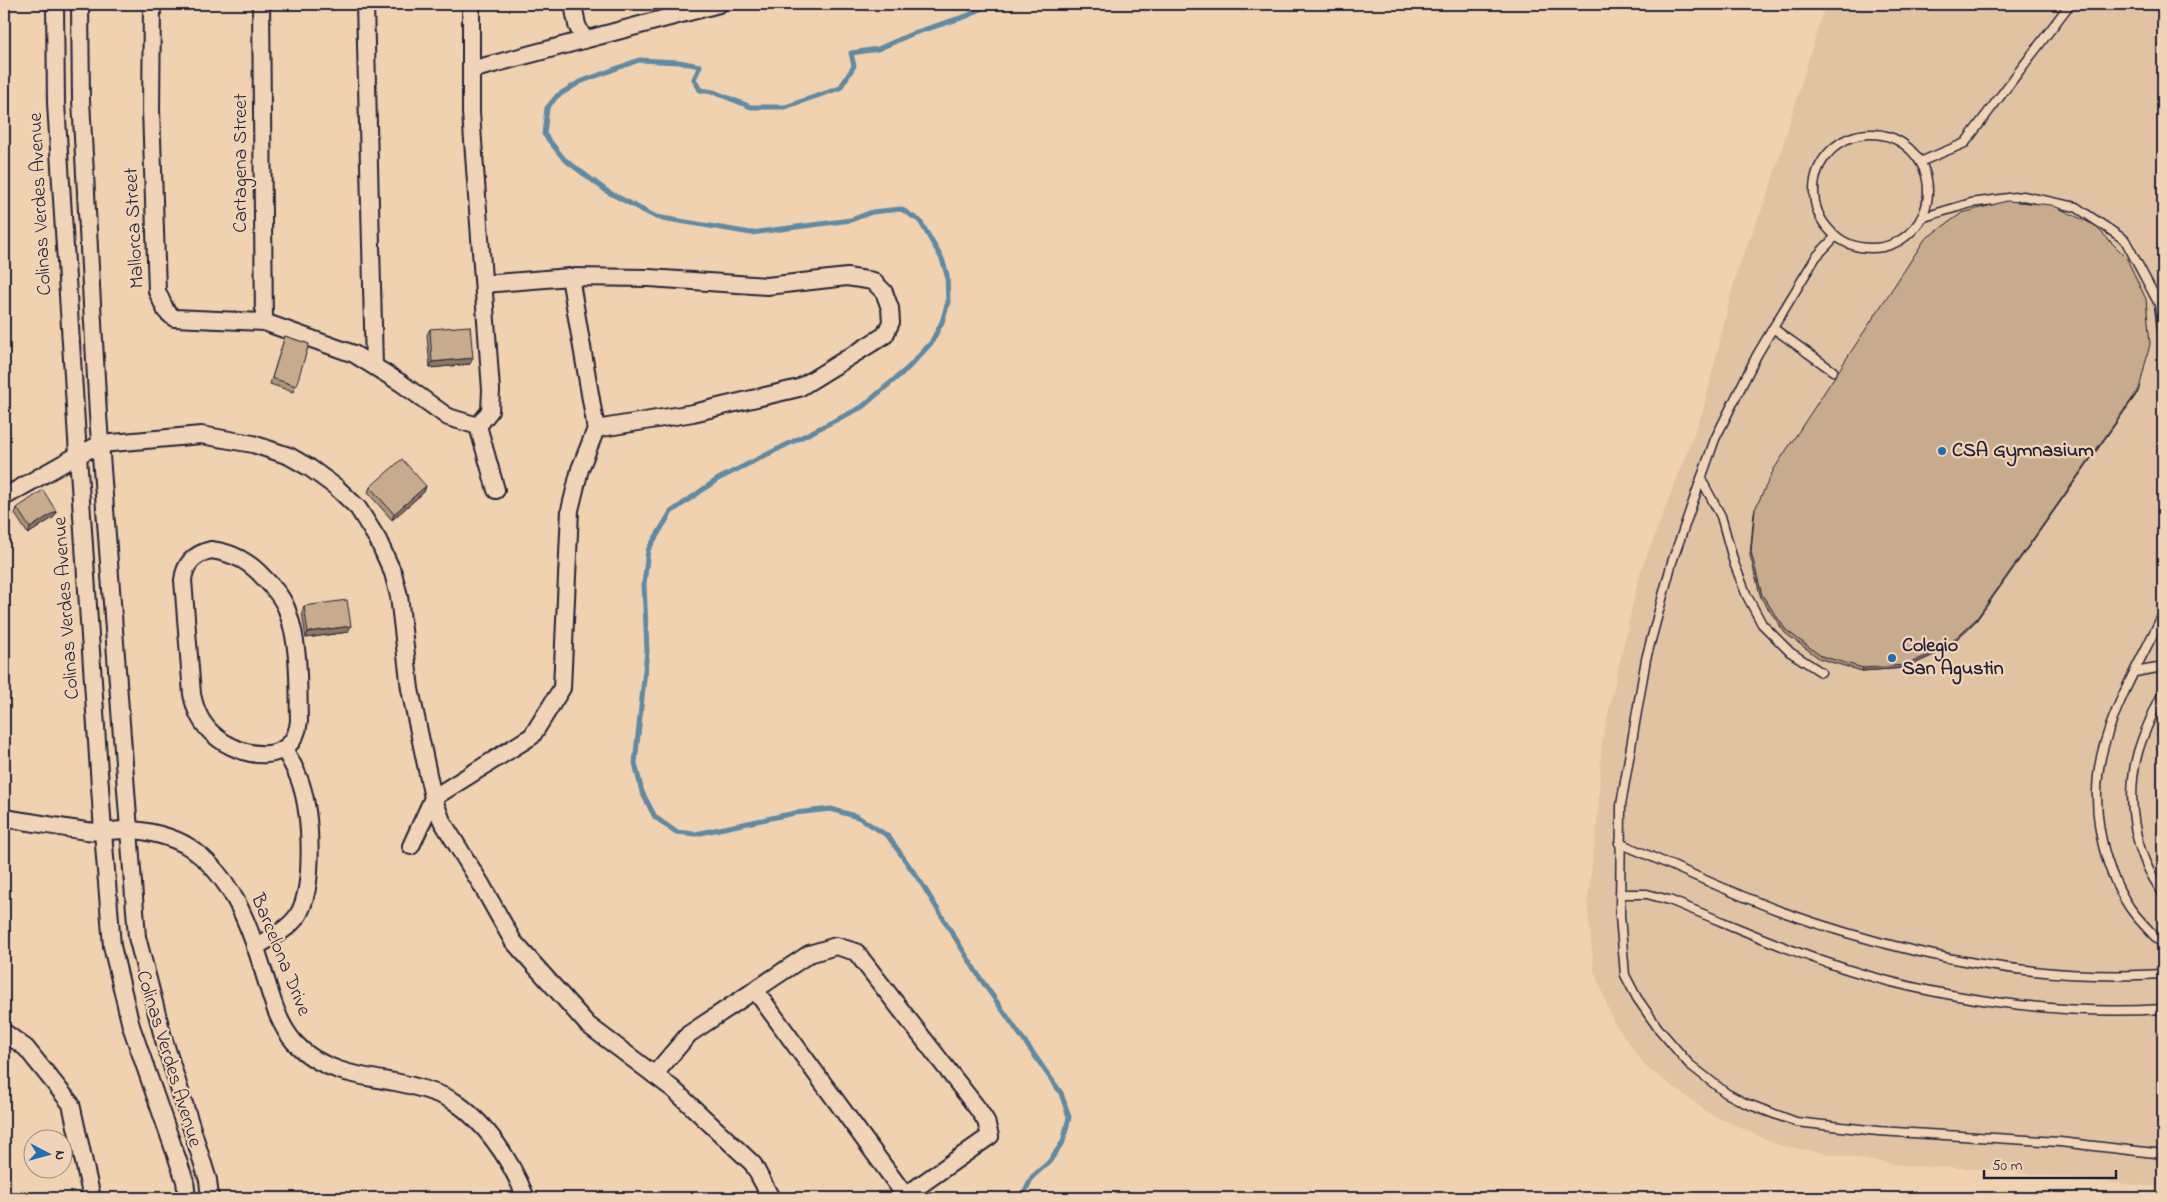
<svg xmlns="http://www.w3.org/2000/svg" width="2167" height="1202" viewBox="0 0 2167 1202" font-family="'Indie Flower',sans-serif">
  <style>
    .built { fill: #e1c3a4 }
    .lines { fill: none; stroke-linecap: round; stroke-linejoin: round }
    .stream { stroke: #5f8aa3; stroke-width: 5 }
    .lane-casing { stroke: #22223b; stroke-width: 11 }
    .street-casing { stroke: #22223b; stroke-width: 20 }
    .lane { stroke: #f1d4b7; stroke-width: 8 }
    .street { stroke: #f1d4b7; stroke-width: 16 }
    .wall { fill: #ac9379; stroke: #22223b }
    .shaded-wall { fill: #8c7863; stroke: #22223b }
    .building { fill: #c8ab8d; stroke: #22223b }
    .poi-dot { fill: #1f6fb2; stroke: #f1d4b7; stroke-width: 2 }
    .labels { text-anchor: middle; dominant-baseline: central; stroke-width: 4.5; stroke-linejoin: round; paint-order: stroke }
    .street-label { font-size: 20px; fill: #22223b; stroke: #f1d4b7 }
    .poi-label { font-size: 20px; font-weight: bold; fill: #22223b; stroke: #f1d4b7; text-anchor: start }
  </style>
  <rect width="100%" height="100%" fill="#f1d2b0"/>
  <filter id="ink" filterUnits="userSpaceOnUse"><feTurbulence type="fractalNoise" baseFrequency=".02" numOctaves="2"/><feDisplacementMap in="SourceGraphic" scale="10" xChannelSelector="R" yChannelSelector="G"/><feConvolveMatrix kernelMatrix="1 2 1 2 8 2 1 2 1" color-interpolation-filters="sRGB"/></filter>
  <g filter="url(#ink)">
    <path class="built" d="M1825 4H2163V1187L2133 1185 1987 1169 1905 1166 1781 1146 1710 1114 1646 1067 1613 1021 1594 970 1587 903 1597 826 1602 740 1639 576 1703 410 1737 270 1768 194Z"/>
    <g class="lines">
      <path class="stream" d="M990 4 967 16 914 33 878 49 851 53 854 66 840 88 785 107H751L714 92 700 90 694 79 700 66 679 62 639 60 580 82 557 96 547 108 544 134 564 159 608 192 656 217 751 233 851 220 872 212 901 209 920 221 942 259 947 275 948 302 942 322 931 343 908 368 862 407 718 479 671 512 648 550 644 584 647 651 635 763 642 792 655 817 676 832 696 834 795 813 831 809 858 817 888 836 922 884 980 978 1061 1093 1069 1117 1063 1142 1049 1162 1032 1177 1022 1198"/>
      <defs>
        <g id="lane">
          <circle cx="1871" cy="191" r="57"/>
          <path d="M1920 162 1965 143 2070 4"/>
          <path d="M1921 218 1971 203 2023 196 2076 207 2125 240 2159 304 2163 337"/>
          <path d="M1836 236 1816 257 1773 328 1757 355 1715 439 1672 562 1646 659 1621 805 1620 916 1625 975 1637 998 1658 1028 1689 1064 1726 1093 1745 1103 1796 1122 1878 1131 2060 1142 2163 1154"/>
          <path d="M1773 328 1833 371"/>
          <path d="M1701 479 1721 516 1734 563 1747 596 1762 624 1790 652 1821 672"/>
          <path d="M2163 614C2143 656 2118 698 2105 742 2088 796 2099 861 2130 908 2139 921 2152 933 2163 945"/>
          <path d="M2135 672 2163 667"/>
          <path d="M2163 692C2154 711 2144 731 2138 752 2125 799 2134 854 2163 893"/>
          <path d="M1619 843C1673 865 1726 891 1780 911 1903 955 2032 982 2163 974"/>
          <path d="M1620 894H1647L1669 900C1722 921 1776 946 1831 964 1930 998 2058 1016 2163 1009"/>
        </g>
        <g id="street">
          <path d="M55 4 56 103 78 455 103 832 112 946 131 1026 185 1181 187 1198"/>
          <path d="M80 4 81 100 98 415 137 937 163 1037 208 1180 210 1198"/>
          <path d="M152 4 151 109 157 291 166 311 174 318 264 322 354 354 401 383 448 417 478 426 496 490"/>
          <path d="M261 4 264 322"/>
          <path d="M365 4 374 366"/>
          <path d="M471 4V113L491 390 490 411 478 426"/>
          <path d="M573 4 577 25 584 40"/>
          <path d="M471 70 719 4"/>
          <path d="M570 277 596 429"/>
          <path d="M484 284 570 277 649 278 767 286 847 277 873 281 884 292 890 308 891 322 885 335 799 388 693 413 596 429 580 469 570 510 562 688 532 736 433 798 442 821 481 884 513 941 588 1025 673 1089 753 1164 771 1198"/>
          <path d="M4 497 78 455 101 444 201 435 253 444 289 456 310 468 336 487 358 508 378 540 393 573 399 596 410 689 433 798 411 846"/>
          <path d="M211 550C233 553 249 561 264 578 274 588 284 599 288 613 300 646 298 686 299 721 294 768 240 758 214 735 201 724 195 710 192 694L183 580C185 563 195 554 211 550Z"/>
          <path d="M4 818C31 822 58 827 86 831 100 833 113 830 127 830 146 830 174 837 189 847 231 875 249 924 263 970 271 995 277 1023 295 1043 320 1071 360 1076 395 1082 411 1085 441 1093 455 1102 489 1126 511 1161 526 1198"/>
          <path d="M255 947C270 938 288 930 298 915 315 887 311 815 301 784 297 771 291 761 284 749"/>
          <path d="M755 990 907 1198"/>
          <path d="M4 1032 26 1048 71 1104 92 1198"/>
          <path d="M654 1075 689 1034 809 954 836 946 856 952 978 1109 986 1121 990 1136 906 1195"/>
        </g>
      </defs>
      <use href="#lane" class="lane-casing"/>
      <use href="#street" class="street-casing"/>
      <use href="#lane" class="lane"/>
      <use href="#street" class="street"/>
    </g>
    <g class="wall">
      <path d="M430 329 470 364 430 368 427 335Z"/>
      <path d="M285 336 309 344 293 392 270 384Z"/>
      <path d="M2138 392 1976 621 1945 650 1905 668 1862 671 1820 659 1785 633 1761 598 1750 555 1754 512 1755 509Z"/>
      <path d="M426 486 424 492 392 520 368 493 370 487Z"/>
      <path d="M17 508 56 511 54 517 28 534 15 514Z"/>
      <path d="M304 606 348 632 306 638 302 612Z"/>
    </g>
    <g class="shaded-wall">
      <path d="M473 358 470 364 430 368 432 362Z"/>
      <path d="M2139 389 2138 392 1976 621 1945 650 1905 668 1862 671 1863 668Z"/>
      <path d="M426 486 424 492 392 520 394 514Z"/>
      <path d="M56 511 54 517 28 534 30 528Z"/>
      <path d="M351 626 348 632 306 638 308 632Z"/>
    </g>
    <g class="building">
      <path d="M2007 201 2052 205 2094 225 2126 257 2146 299 2150 344 2139 389 1977 618 1946 647 1906 665 1863 668 1821 656 1786 630 1762 595 1751 552 1755 509 1774 469 1925 239 1962 213Z"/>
      <path d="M470 326 473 358 432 362 430 329Z"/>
      <path d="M285 336 309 344 296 386 272 378Z"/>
      <path d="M402 459 426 486 394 514 370 487Z"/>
      <path d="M43 490 56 511 30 528 17 508Z"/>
      <path d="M347 600 351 626 308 632 304 606Z"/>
    </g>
  </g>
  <g class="poi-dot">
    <circle cx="1942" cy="451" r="5"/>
    <circle cx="1892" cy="658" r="5"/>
  </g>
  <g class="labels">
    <g class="street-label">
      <text transform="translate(241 163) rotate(-90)">Cartagena Street</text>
      <text transform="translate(41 204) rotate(-93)">Colinas Verdes Avenue</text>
      <text transform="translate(135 228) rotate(-93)">Mallorca Street</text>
      <text transform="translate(67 608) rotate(-94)">Colinas Verdes Avenue</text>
      <text transform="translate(280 955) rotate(68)">Barcelona Drive</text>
      <text transform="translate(168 1059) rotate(73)">Colinas Verdes Avenue</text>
    </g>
    <g class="poi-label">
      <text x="1952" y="451">CSA Gymnasium</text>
      <text x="1902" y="646">Colegio<tspan x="1902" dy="23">San Agustin</tspan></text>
    </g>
  </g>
  <rect width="2167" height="1202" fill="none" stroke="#f1d4b7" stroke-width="20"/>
  <rect x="10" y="10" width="2147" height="1182" fill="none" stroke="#22223b" stroke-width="2" filter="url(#ink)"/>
  <g transform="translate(48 1154) rotate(96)"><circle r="24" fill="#f1d4b7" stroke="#9e8d85"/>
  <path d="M0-4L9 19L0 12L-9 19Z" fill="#1f6fb2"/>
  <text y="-8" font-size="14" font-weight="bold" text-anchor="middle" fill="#22223b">N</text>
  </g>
  <path d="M1984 1170v8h132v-8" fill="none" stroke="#22223b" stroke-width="2.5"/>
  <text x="1992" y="1170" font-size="15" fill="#22223b" stroke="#f1d4b7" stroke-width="4" paint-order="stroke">50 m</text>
</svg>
